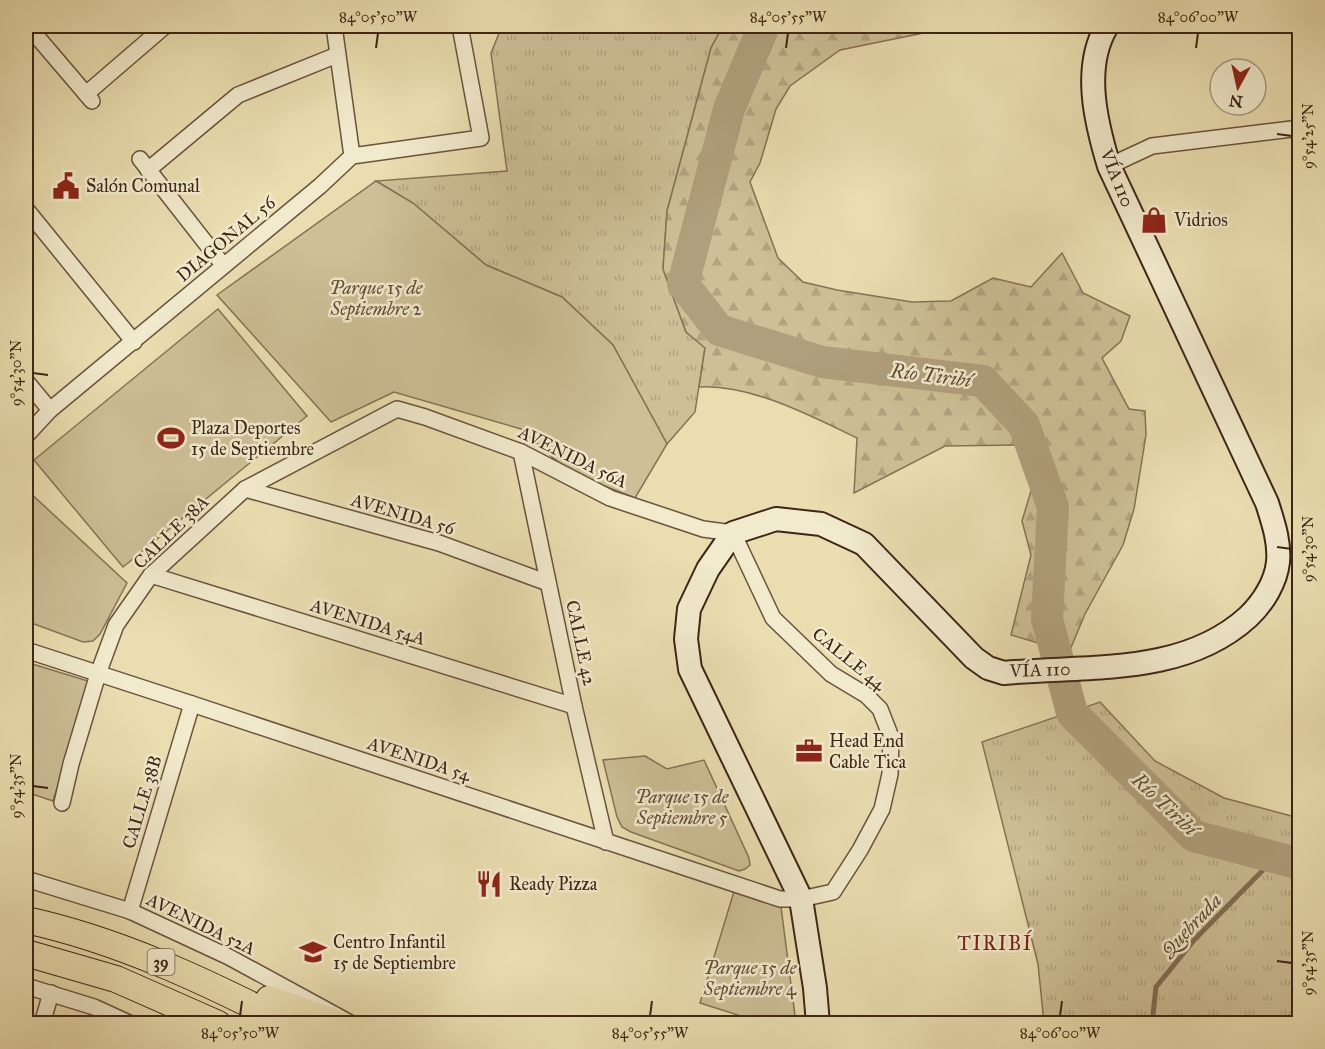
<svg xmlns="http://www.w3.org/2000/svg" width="1325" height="1049" viewBox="0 0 1325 1049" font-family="'IM FELL Great Primer',serif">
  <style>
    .grass { fill: url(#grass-tufts); stroke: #867256; stroke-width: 1.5 }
    .forest { fill: url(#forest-firs); stroke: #867256; stroke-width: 1.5 }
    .park { fill: #cdbf96; stroke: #867256; stroke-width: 1.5 }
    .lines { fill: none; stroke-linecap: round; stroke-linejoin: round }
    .stream { stroke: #826e54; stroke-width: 5 }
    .river { stroke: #b09f7c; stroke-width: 32 }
    .minor-casing { stroke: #69533d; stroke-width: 18 }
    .secondary-casing { stroke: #3e2517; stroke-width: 26 }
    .trunk-casing { stroke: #3e2517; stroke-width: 28 }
    .minor { stroke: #f1eacc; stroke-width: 15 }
    .secondary { stroke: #f1eacc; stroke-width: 22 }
    .trunk { stroke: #eadeb0; stroke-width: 26 }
    .ticks { fill: none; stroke: #3e2517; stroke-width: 2 }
    .labels { text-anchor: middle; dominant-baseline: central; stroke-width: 5; stroke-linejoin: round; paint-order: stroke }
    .shield { fill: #f1eacc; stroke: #74604d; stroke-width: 1.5 }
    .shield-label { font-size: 16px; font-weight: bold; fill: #3e2517 }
    .street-label { font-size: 18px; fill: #3e2517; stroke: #f1eacc }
    .poi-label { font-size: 18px; fill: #3e2517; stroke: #f1eacc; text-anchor: start }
    .park-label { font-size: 18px; font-style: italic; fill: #624c37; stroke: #f1eacc }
    .water-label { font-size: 20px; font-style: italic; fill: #604a35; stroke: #f1eacc }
    .neighbourhood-label { font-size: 20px; letter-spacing: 1.5px; fill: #7a1f14; stroke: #f1eacc }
    .neatline { fill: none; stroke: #3e2517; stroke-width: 2 }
    .ticks-label { font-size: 15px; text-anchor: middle; fill: #3e2517 }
  </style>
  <defs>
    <pattern id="grass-tufts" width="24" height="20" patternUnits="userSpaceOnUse" patternTransform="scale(1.5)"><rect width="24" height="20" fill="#cdbf96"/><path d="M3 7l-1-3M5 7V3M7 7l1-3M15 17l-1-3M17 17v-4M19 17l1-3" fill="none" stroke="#b1a481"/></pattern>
    <pattern id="forest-firs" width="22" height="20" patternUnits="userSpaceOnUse" patternTransform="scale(1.5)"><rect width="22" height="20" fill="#cdbf96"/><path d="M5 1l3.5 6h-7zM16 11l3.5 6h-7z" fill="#b1a481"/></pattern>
  </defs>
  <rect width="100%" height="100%" fill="#eadeb0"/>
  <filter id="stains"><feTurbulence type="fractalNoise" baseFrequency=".00333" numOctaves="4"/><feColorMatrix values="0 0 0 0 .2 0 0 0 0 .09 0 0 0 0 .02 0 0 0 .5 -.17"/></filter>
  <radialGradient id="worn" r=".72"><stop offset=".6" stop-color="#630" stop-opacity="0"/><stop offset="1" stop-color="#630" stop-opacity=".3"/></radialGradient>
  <g class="grass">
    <path d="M502 26H723L711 48 667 211 663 269 686 332 705 347 695 412 667 444 613 345 562 297 486 265 413 203 376 181 507 171 491 53Z"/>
    <path d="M1100 702 1155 761 1224 798 1299 818V1023H1044L1038 964 982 742Z"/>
  </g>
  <path class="forest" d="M723 26H958L840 50 790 86 776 109 760 163 750 182 778 258 803 282 837 290 912 302 951 301 993 278 1031 287 1062 253 1083 293 1130 316 1121 341 1102 358 1129 409 1145 411 1146 435 1134 509 1123 545 1085 614 1069 652 1011 635 1031 555 1022 521 1034 481 1021 445 945 446 854 493 857 438C811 416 751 384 699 387L705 348 686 332 663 269 667 211 711 48Z"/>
  <g class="park">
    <path d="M376 181 413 203 486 265 562 297 613 345 667 444 635 498 569 472 521 429 394 392 331 422 217 295Z"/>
    <path d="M218 309 307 416 123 567 34 460Z"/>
    <path d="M26 489 127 583 100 634 93 641 83 642 26 621Z"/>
    <path d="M26 662 91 682 53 801 26 792Z"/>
    <path d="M645 756 667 769 704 760 749 858 750 865 745 869 739 871 631 832 622 827 617 817 603 760Z"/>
    <path d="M736 885 780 899 796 1023H763L700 1003Z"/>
  </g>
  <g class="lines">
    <path class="stream" d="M1152 1024 1156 987 1195 939 1275 858"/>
    <path class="river" d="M764 26 729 109 683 284 719 330 822 362 983 381 1024 425 1053 507 1047 619 1072 713 1194 836 1300 864"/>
    <defs>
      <g id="minor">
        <path d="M28 26 92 101"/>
        <path d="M334 26 352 156"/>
        <path d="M86 94 165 26"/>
        <path d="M140 159 223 265"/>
        <path d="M1109 166 1152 146 1300 128"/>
        <path d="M148 170 238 95 337 55"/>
        <path d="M26 209 134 342"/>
        <path d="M26 381 50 410"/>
        <path d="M26 436 50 410 320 186 352 156 481 138 460 26"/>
        <path d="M521 452 574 706 606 842"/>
        <path d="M245 489 439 543 548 583"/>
        <path d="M151 575 574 706"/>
        <path d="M26 650 192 704 780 899H801L833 892 860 850 882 809 890 774 891 737 880 709 866 695 831 674 773 618 733 533 703 529 610 498 521 452 425 417 397 409 245 489 151 575 116 625 98 674 71 764 62 803"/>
        <path d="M26 879 130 911 229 957 352 1024"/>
        <path d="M130 911 192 704"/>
        <path d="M26 986 94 1007 131 1024"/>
        <path d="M42 1024 51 993"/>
      </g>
      <path id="secondary" d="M818 1024 815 988 801 899 690 669 686 639 689 609 708 569 733 533 776 519 821 524 864 544 974 658 988 668 1004 673C1086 665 1182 677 1248 617 1263 603 1276 582 1278 562 1280 542 1273 522 1267 503L1109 166C1096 123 1082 67 1107 26"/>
      <g id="trunk">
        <path d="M26 920C118 940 205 981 289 1024"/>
        <path d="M26 953 116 979 218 1024"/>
        <path d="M269 999 339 1024"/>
      </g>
    </defs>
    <use href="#minor" class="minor-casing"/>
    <use href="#secondary" class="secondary-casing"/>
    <use href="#trunk" class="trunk-casing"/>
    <use href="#minor" class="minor"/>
    <use href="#secondary" class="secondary"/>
    <use href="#trunk" class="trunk"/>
  </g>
  <path class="ticks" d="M376 48 378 33M786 48 788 33M1196 48 1198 33M1277 134 1292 136M33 373 48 375M1277 547 1292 549M33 786 48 788M1277 961 1292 963M240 1016 242 1001M650 1016 652 1001M1060 1016 1062 1001"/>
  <defs>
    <symbol id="civic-bare" viewBox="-9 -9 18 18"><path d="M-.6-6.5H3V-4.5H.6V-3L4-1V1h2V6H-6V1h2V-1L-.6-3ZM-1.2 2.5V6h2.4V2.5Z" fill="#8f2418" stroke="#f1eacc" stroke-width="2.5" paint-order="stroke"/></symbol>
    <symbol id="shop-bare" viewBox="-9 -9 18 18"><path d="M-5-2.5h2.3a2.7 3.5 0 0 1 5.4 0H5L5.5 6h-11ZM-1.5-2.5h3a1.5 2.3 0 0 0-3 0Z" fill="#8f2418" stroke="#f1eacc" stroke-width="2.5" paint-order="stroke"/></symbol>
    <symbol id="stadium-bare" viewBox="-9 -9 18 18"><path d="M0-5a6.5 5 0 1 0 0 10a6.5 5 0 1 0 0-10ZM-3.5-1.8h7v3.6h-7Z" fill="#8f2418" stroke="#f1eacc" stroke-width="2.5" paint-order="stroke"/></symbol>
    <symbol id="office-bare" viewBox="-9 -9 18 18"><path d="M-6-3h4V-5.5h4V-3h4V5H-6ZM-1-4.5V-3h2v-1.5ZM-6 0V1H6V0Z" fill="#8f2418" stroke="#f1eacc" stroke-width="2.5" paint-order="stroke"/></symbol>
    <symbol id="restaurant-bare" viewBox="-9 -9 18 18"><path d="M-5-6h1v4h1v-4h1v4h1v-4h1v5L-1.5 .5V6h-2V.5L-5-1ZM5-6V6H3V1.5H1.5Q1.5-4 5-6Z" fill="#8f2418" stroke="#f1eacc" stroke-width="2.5" paint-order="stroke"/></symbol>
    <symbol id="school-bare" viewBox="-9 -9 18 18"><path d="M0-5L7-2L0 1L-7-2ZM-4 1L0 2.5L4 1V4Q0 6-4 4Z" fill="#8f2418" stroke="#f1eacc" stroke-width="2.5" paint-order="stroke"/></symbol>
  </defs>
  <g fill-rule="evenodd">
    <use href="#civic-bare" x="47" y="167" width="38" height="38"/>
    <use href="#shop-bare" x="1135" y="201" width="38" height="38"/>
    <use href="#stadium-bare" x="152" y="419" width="38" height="38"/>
    <use href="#office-bare" x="790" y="732" width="38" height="38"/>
    <use href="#restaurant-bare" x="470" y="865" width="38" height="38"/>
    <use href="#school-bare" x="294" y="933" width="38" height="38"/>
  </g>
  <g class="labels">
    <rect class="shield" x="147.5" y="949" width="27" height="26" rx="4.5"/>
    <g class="shield-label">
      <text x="161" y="962">39</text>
    </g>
    <g class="street-label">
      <text transform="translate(1117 178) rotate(68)">VÍA 110</text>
      <text transform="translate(226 239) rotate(-40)">DIAGONAL 56</text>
      <text transform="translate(573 457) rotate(26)">AVENIDA 56A</text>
      <text transform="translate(403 514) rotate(16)">AVENIDA 56</text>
      <text transform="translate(171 532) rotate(-44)">CALLE 38A</text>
      <text transform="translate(368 622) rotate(17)">AVENIDA 54A</text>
      <text transform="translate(581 643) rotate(78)">CALLE 42</text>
      <text transform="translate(849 659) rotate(39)">CALLE 44</text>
      <text transform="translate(1040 670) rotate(-2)">VÍA 110</text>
      <text transform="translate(419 759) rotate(18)">AVENIDA 54</text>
      <text transform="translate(142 802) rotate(-73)">CALLE 38B</text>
      <text transform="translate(201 924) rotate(26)">AVENIDA 52A</text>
    </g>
    <g class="poi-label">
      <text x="86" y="186">Salón Comunal</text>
      <text x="1174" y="220">Vidrios</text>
      <text x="191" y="428">Plaza Deportes<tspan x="191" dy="21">15 de Septiembre</tspan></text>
      <text x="829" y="741">Head End<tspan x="829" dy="21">Cable Tica</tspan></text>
      <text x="509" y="884">Ready Pizza</text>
      <text x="333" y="942">Centro Infantil<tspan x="333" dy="21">15 de Septiembre</tspan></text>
    </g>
    <g class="park-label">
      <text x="376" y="288">Parque 15 de<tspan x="376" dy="21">Septiembre 2</tspan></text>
      <text x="682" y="797">Parque 15 de<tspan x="682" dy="21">Septiembre 5</tspan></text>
      <text x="750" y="968">Parque 15 de<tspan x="750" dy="21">Septiembre 4</tspan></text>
    </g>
    <g class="water-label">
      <text transform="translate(931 375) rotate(7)">Río Tiribí</text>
      <text transform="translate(1165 804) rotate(43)">Río Tiribí</text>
      <text transform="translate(1191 925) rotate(-47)">Quebrada</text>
    </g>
    <g class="neighbourhood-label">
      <text x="995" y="943">TIRIBÍ</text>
    </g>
  </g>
  <rect width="1325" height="1049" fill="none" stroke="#eadeb0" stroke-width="66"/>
  <g transform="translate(1238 87) rotate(188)"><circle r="28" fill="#f1eacc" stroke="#a99b84" stroke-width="1.5"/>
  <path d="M0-4.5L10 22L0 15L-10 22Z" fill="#8f2418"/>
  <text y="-9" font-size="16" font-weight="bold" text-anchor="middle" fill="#3e2517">N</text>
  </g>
  <rect x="33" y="33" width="1259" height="983" class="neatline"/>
  <g class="ticks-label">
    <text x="378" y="22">84°05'50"W</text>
    <text x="788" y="22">84°05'55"W</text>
    <text x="1198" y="22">84°06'00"W</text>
    <text transform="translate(1308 136) rotate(-90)" y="5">9°54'25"N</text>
    <text transform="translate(16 373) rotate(-90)" y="5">9°54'30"N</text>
    <text transform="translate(1308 549) rotate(-90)" y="5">9°54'30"N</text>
    <text transform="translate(16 786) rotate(-90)" y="5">9°54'35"N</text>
    <text transform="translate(1308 963) rotate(-90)" y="5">9°54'35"N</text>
    <text x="240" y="1038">84°05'50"W</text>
    <text x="650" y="1038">84°05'55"W</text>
    <text x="1060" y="1038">84°06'00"W</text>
  </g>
  <rect width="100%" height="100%" filter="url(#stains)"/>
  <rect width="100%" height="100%" fill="url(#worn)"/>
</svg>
